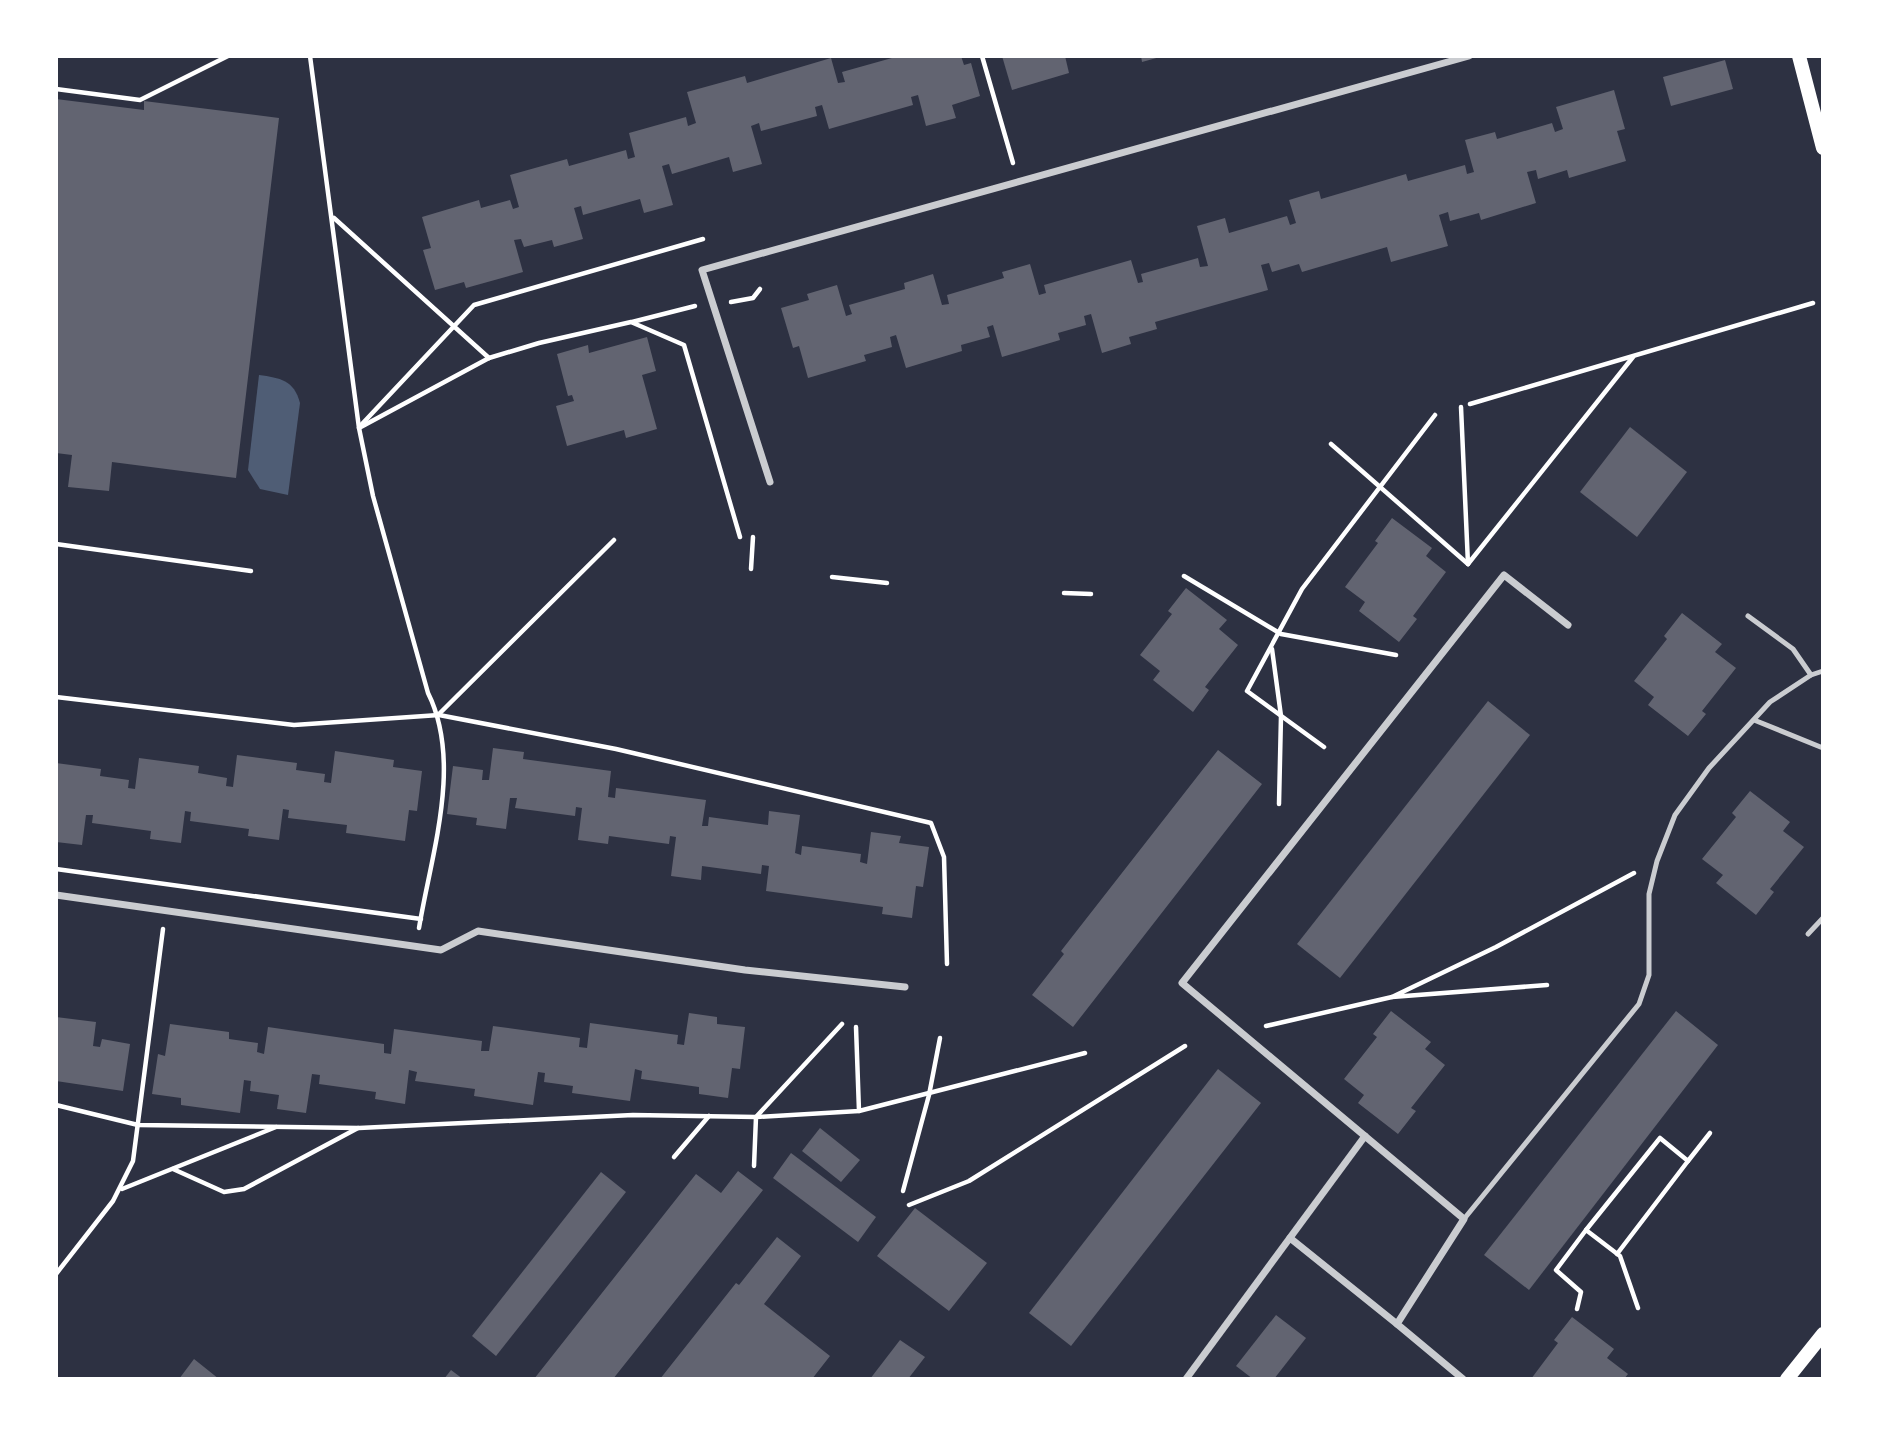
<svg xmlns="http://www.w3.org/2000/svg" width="1879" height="1435" viewBox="0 0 1879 1435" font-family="'Sofia Sans Condensed',sans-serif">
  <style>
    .water { fill: #4f5d75 }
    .building { fill: #626471 }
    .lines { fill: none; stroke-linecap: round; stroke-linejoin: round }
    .path { stroke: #fff; stroke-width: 4.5 }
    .service { stroke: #caccd0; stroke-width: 5 }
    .minor { stroke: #caccd0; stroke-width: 7 }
    .secondary { stroke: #fff; stroke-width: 14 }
  </style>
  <rect width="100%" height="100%" fill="#2d3142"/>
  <path class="water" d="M259 375C280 378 294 380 300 403L288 495 260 489 248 470Z"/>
  <g class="building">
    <path d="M899 56H961L964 65 971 63 980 96 952 105 956 118 926 126 918 95 911 97 913 105 829 129 822 105 815 107 817 116 761 131 759 123 751 126 762 164 733 172 729 157 672 174 669 164 662 166 673 205 644 213 640 199 583 215 581 206 574 208 583 239 554 247 552 240 524 247 521 239 514 240 523 272 466 288 464 282 435 290 423 250 431 248 422 217 479 200 481 208 510 200 513 209 519 207 510 175 567 159 569 166 626 150 628 159 635 157 629 133 686 117 688 126 696 123 687 92 745 76 747 83 831 58 838 83 845 82 842 72Z"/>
    <path d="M1002 56H1065L1069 73 1012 90Z"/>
    <path d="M1141 56H1160V57L1142 62Z"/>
    <path d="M1725 60 1733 89 1671 106 1663 77Z"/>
    <path d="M1614 90 1625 129 1617 131 1626 161 1569 178 1567 170 1538 179 1536 170 1527 172 1536 203 1481 220 1479 213 1450 221 1448 212 1439 215 1448 246 1391 262 1387 247 1302 272 1299 264 1272 272 1269 263 1261 265 1268 290 1155 322 1157 329 1129 337 1131 344 1102 353 1091 314 1084 316 1086 325 1058 333 1060 340 1002 357 993 325 987 327 990 337 961 345 962 351 906 368 896 335 890 337 892 347 864 355 866 361 808 378 799 346 793 348 781 308 809 300 807 294 837 285 846 316 852 314 849 305 905 289 904 283 933 274 942 305 949 304 947 295 1004 278 1002 272 1030 264 1039 295 1046 293 1044 285 1131 260 1138 283 1143 282 1141 274 1198 258 1200 267 1208 266 1197 226 1225 218 1229 233 1287 216 1290 225 1296 223 1289 200 1312 193 1319 191 1321 199 1406 174 1408 181 1465 165 1467 174 1474 172 1465 140 1495 132 1497 139 1552 123 1555 132 1563 129 1556 107Z"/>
    <path d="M56 99 144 110V101L279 118 236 478 112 462 109 491 68 487 72 455 56 453Z"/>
    <path d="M647 337 656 371 642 375 657 429 626 438 624 430 567 446 556 406 574 401 572 395 568 396 557 354 588 345 589 353Z"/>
    <path d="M1630 427 1687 472 1637 537 1580 492Z"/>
    <path d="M1392 518 1432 548 1426 556 1446 572 1413 616 1417 619 1399 642 1359 611 1365 602 1345 587 1378 543 1375 541Z"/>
    <path d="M1186 588 1227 620 1219 629 1238 645 1205 687 1209 690 1193 712 1153 680 1160 671 1140 655 1172 614 1168 611Z"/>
    <path d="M1682 613 1722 644 1715 652 1736 668 1702 711 1706 714 1688 736 1648 705 1654 697 1634 681 1667 639 1664 636Z"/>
    <path d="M1488 701 1530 735 1340 978 1297 944Z"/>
    <path d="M493 748 524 752 523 759 611 771 608 797 615 798 616 788 706 800 702 826H708L709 817 768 825 769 811 800 815 795 853 801 855 802 846 861 854 860 862 867 864 871 832 901 836 899 843 929 847 923 887 916 886 912 918 882 914 883 907 766 891 769 866 762 865 761 874 702 866 701 880 671 876 676 837 670 836 669 844 609 836 608 844 578 840 582 808 576 807 575 816 515 808 517 798H510L506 829 476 825 477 818 447 814 453 766 483 770 482 780H489Z"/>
    <path d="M1218 750 1262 784 1073 1027 1032 995 1064 954 1061 951Z"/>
    <path d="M335 751 394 760 393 767 422 771 417 811 409 810 405 841 346 833 347 825 288 818 289 810 283 809 279 840 248 836 249 829 190 821 191 812 185 811 181 843 150 839 151 831 92 823 93 815H86L82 845 56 842V763L101 769 100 776 129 780 128 788 135 789 139 758 199 766 198 773 227 778 226 786 233 787 237 755 297 763 296 770 325 774 324 782 331 783Z"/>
    <path d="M1750 791 1790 822 1783 831 1804 847 1770 889 1774 892 1756 915 1716 883 1723 875 1702 859 1736 817 1732 813Z"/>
    <path d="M1391 1011 1431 1042 1425 1049 1445 1065 1411 1108 1416 1111 1398 1134 1358 1103 1364 1095 1344 1079 1377 1037 1373 1034Z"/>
    <path d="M1676 1011 1718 1045 1529 1290 1484 1255Z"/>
    <path d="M689 1013 717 1017V1024L745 1027 740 1069 732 1068 728 1098 699 1094V1087L641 1079 642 1071 635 1069 630 1101 572 1093 573 1086 544 1082 545 1073 538 1072 533 1105 474 1096 475 1089 415 1081 417 1072 409 1070 405 1104 375 1099 376 1092 319 1084 320 1075 312 1074 306 1113 277 1109 279 1095 250 1091 251 1081 244 1080 240 1113 181 1105V1098L152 1094 158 1054 165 1056 170 1024 229 1032V1039L258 1043 257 1052 264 1054 268 1027 384 1044V1053L391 1054 394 1029 482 1041 481 1051H489L493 1026 580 1038 579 1047 587 1048 590 1023 678 1035 677 1044 684 1045Z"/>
    <path d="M56 1017 96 1022 93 1046 100 1047 102 1039 130 1044 123 1091 56 1081Z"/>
    <path d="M1218 1069 1261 1103 1071 1346 1029 1313Z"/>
    <path d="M820 1128 860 1160 841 1182 802 1151Z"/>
    <path d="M791 1153 876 1217 858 1242 773 1178Z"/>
    <path d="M738 1171 763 1190 613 1379H534L696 1174 721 1193Z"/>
    <path d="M601 1172 626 1192 496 1356 472 1336Z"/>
    <path d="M915 1208 987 1263 949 1311 877 1256Z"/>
    <path d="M777 1237 801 1256 764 1304 830 1356 812 1379H660L736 1283 739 1285Z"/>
    <path d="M1276 1315 1306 1338 1274 1379H1253L1236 1366Z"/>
    <path d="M1572 1317 1614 1349 1607 1358 1628 1374 1624 1379H1531L1558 1343 1554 1340Z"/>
    <path d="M900 1340 925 1357 908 1379H870Z"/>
    <path d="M194 1359 219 1379H179Z"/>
    <path d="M451 1370 463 1379H444Z"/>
  </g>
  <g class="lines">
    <g class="path">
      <path d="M310 56 359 428 373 496 428 693C463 763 431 855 419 928"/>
      <path d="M982 56 1013 163"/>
      <path d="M56 89 140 100 228 56"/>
      <path d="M334 218 489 358"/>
      <path d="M731 302 753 298 760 289"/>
      <path d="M632 322 695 306"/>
      <path d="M1470 404 1813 303"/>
      <path d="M1461 407 1468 564"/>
      <path d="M362 424 474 305 703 239"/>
      <path d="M359 428 489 358 539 343 631 322 684 345 740 537"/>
      <path d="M1331 444 1468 564"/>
      <path d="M56 544 251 571"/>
      <path d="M1468 564 1633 357"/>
      <path d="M751 569 753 537"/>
      <path d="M1184 576 1281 634 1396 655"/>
      <path d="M832 577 887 583"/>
      <path d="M1064 593 1091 594"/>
      <path d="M1272 649 1281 716 1279 804"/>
      <path d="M56 697 294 725 439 715 616 749 931 823 944 857 947 964"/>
      <path d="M439 714 614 540"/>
      <path d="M1324 747 1247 691 1302 589 1435 415"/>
      <path d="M56 869 421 919"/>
      <path d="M1547 985 1392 997 1496 947 1634 873"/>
      <path d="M1266 1026 1392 997"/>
      <path d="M856 1027 859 1111"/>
      <path d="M56 1105 138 1125 359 1128 633 1115 756 1117 859 1111 1085 1053"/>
      <path d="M674 1157 709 1116"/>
      <path d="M754 1166 756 1117 842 1024"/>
      <path d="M173 1169 224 1192 244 1189 358 1128"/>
      <path d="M122 1189 276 1127"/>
      <path d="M903 1191 929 1095 940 1038"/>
      <path d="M909 1205 969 1181 1185 1046"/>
      <path d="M1586 1230 1660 1138 1688 1161 1710 1133"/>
      <path d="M1617 1254 1688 1161"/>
      <path d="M56 1274 113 1201 133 1161 163 929"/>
      <path d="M1577 1309 1581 1292 1556 1270 1586 1230 1620 1256 1638 1308"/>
    </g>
    <g class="service">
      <path d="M1811 675 1823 671"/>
      <path d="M1754 720 1823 748"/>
      <path d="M1808 934 1823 918"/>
      <path d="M1464 1219 1639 1004 1649 975V894L1657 861 1675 815 1709 768 1770 702 1811 675 1793 649 1748 616"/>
    </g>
    <g class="minor">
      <path d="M770 482 702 270 1469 56"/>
      <path d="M56 895 441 950 478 931 745 970 905 987"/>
      <path d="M1290 1238 1397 1324"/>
      <path d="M1186 1379 1365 1136"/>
      <path d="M1463 1379 1397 1324 1464 1219 1182 983 1504 575 1568 625"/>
    </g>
    <g class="secondary">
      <path d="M1799 56 1823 148"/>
      <path d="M1787 1379 1823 1334"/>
    </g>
  </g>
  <rect width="1879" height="1435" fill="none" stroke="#ffffff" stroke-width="116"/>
</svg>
